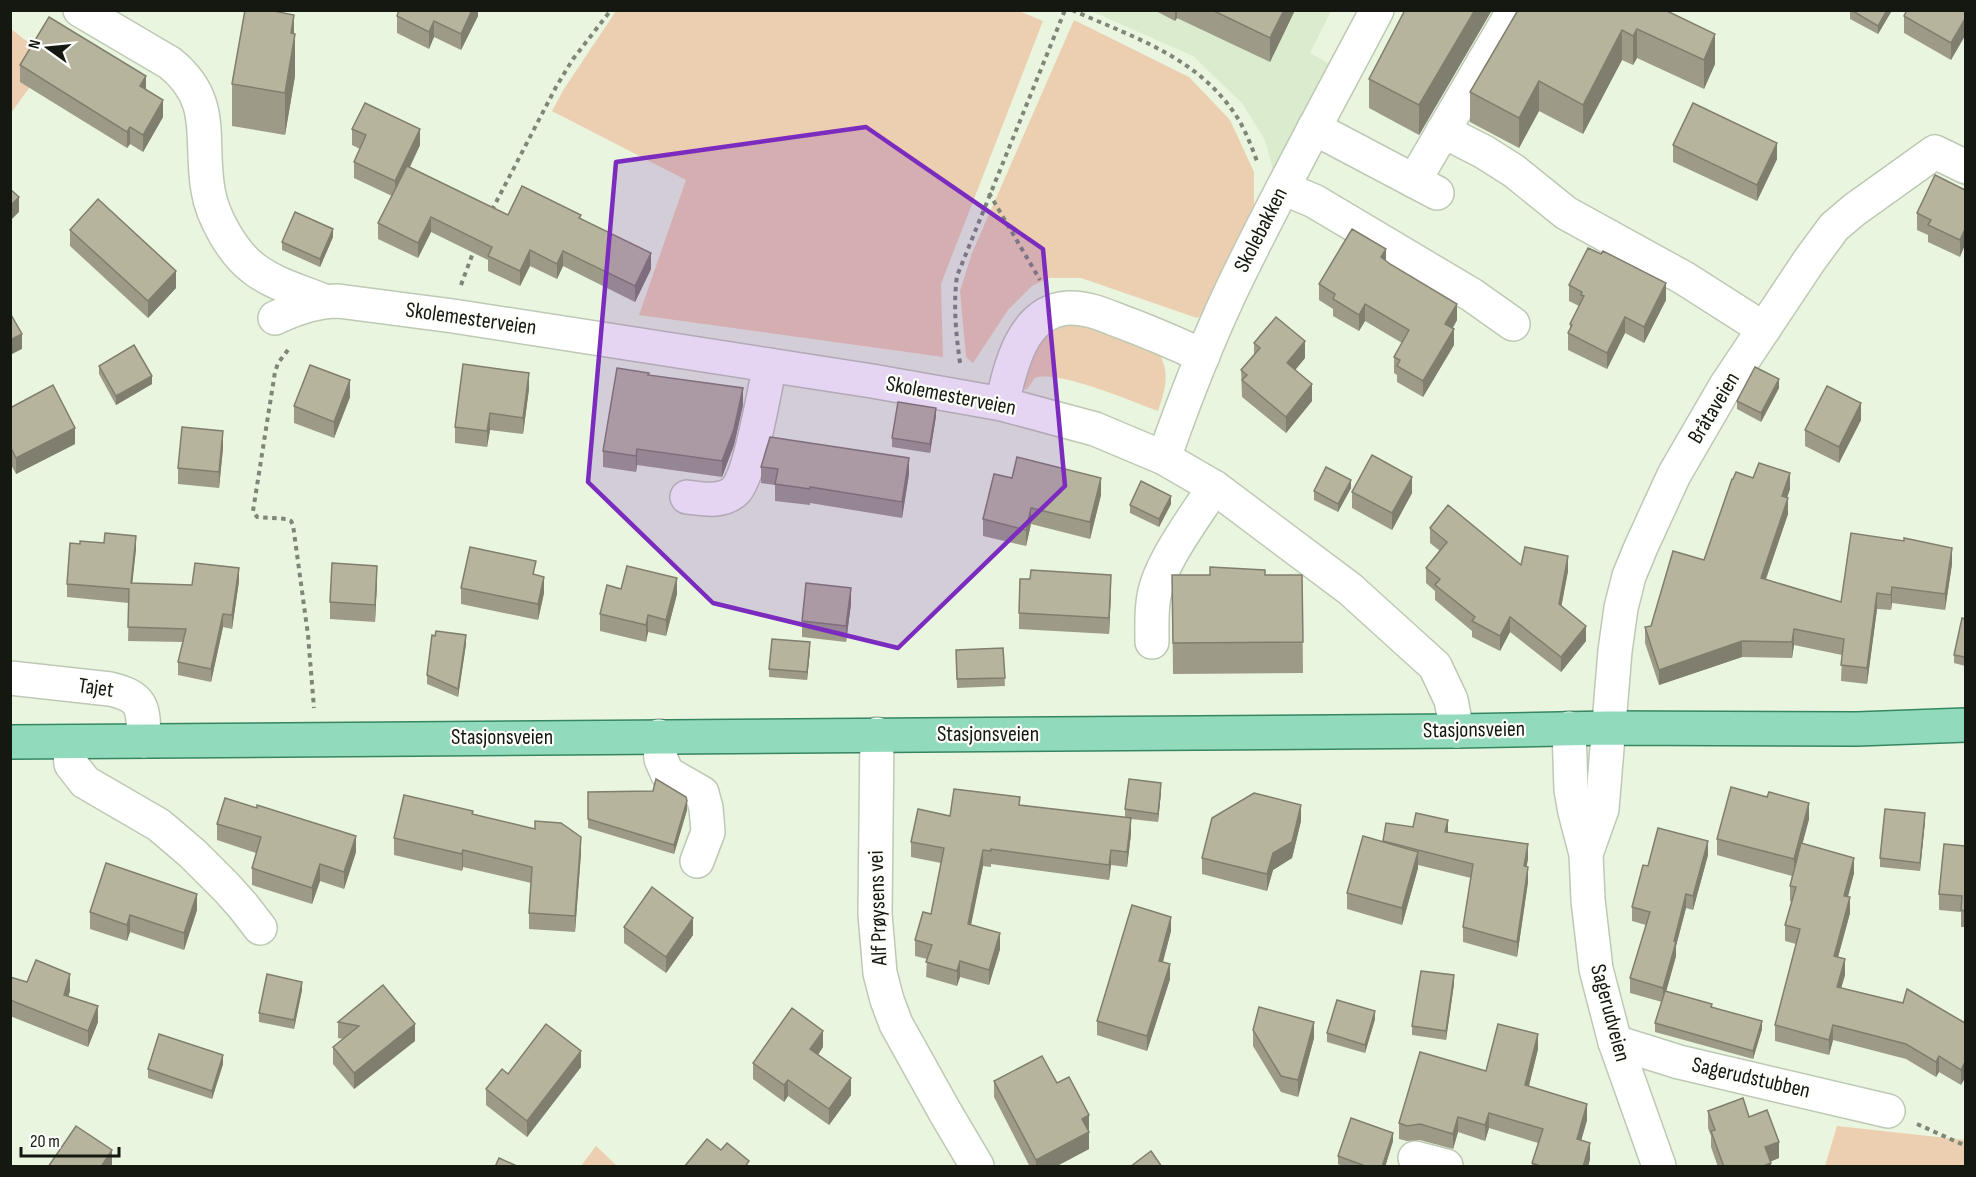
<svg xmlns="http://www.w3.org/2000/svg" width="1976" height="1177" viewBox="0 0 1976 1177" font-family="'Sofia Sans Condensed',sans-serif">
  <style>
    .built { fill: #dbebce }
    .green { fill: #eccfb0 }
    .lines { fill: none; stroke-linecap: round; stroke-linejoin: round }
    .minor-casing { stroke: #bec9b4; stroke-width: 36 }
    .major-casing { stroke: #368662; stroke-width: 36 }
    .path { stroke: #7e8677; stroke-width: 4; stroke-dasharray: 4.5 4.5; stroke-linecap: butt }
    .minor { stroke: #fff; stroke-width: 33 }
    .major { stroke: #91dabb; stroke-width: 33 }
    .wall { fill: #9d9b87 }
    .shaded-wall { fill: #807e6e }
    .building { fill: #b7b49d; stroke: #807e6e; stroke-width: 1.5 }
    .marked { fill: #7b2cbf; fill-opacity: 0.2; stroke: #7b2cbf; stroke-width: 4.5; stroke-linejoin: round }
    .labels { text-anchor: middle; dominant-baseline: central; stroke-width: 4.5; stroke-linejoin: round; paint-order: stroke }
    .street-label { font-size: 22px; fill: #141810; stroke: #fcfefa }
  </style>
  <rect width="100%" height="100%" fill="#e9f5df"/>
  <path class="built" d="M1091 11H1331L1310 53 1337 68 1274 173 1265 140 1242 103 1193 56Z"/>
  <g class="green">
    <path d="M1019 11 1043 21 941 284 943 357 639 315 686 180 552 111 564 89 616 11Z"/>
    <path d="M1074 20 1189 77 1230 120 1254 172V220L1209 312 1197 318 1081 278H1048L1032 286 1008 310 973 363 966 357 960 291 972 253Z"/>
    <path d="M11 29 50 59 11 113Z"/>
    <path d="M1069 323 1097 328 1158 352C1171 372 1165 391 1158 411 1133 402 1057 369 1035 378L1027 389 1022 390 1021 389C1032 356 1033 334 1069 323Z"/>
    <path d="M1837 1126 1965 1140V1166H1825Z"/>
    <path d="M596 1146 617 1166H581Z"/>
  </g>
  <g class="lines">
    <defs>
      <g id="minor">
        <path d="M80 10 170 63C217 101 199 138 208 190 212 216 232 252 253 268 273 284 300 291 324 301"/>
        <path d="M1314 128 1437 193"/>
        <path d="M1443 131 1484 152 1514 171 1566 213 1684 278 1764 329"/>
        <path d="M1414 181 1514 10"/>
        <path d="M1283 188 1314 201 1472 295 1513 324"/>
        <path d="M275 318C296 308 316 301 338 301L453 316 872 381 1002 404 1095 429 1164 458 1214 487 1350 589 1435 666 1451 700 1457 731"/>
        <path d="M1002 404C1010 368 1022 311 1068 308 1085 307 1102 314 1117 320 1147 331 1175 343 1203 356"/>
        <path d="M1164 458C1184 401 1206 344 1232 289 1277 195 1328 103 1377 10"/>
        <path d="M687 497C703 499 724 503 736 490 751 473 764 391 770 365"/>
        <path d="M1152 642C1152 627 1151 611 1154 596 1160 562 1195 517 1214 487"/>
        <path d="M10 678 110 689C145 697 143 709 144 741"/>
        <path d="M1569 728 1571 790 1575 812 1586 854 1588 900 1596 969 1615 1042 1659 1166"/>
        <path d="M877 734 875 914 880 973 887 1000 896 1024 945 1112 977 1166"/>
        <path d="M659 736 661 759 667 773 702 793 706 808 708 832 697 861"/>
        <path d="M69 742 71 764 85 782 159 825 193 854 226 887 243 906 260 928"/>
        <path d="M1586 854 1602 809 1615 651 1621 608 1629 576 1641 547 1674 475 1725 387 1809 261 1834 227 1854 210 1935 152 1966 167"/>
        <path d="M1615 1042 1679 1062 1888 1111"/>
        <path d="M1415 1158 1446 1166"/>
      </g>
      <path id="major" d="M10 742 1457 731 1608 728 1857 729 1966 725"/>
    </defs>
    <use href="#minor" class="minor-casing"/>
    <use href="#major" class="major-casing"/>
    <g class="path">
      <path d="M1072 10C1135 38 1198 57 1237 117 1246 131 1252 148 1258 164"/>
      <path d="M989 193 1040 280"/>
      <path d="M492 210 556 87 573 59 611 10"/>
      <path d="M461 285 474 250"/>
      <path d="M288 350 278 363 275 372 253 511 257 517 287 519 291 521 293 525 308 635 314 708"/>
      <path d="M960 363C956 334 953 306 957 276L1065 10"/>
      <path d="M1917 1124 1966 1146"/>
    </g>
    <use href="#minor" class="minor"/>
    <use href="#major" class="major"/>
  </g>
  <g class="wall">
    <path d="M478 10V16L461 50 434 37 429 49 397 33V16Z"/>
    <path d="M1154 10H1295L1270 62 1177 18 1175 21Z"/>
    <path d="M1405 10H1492L1419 135 1369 108V79Z"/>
    <path d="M1670 10V13L1715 64 1704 89 1637 58 1633 65 1622 60 1583 134 1539 111 1519 148 1470 122V92Z"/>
    <path d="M1850 10H1891V12L1878 34 1850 19Z"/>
    <path d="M1965 10 1951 60 1904 33V16Z"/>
    <path d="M20 65 146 90 163 117 143 152 130 144 127 148 20 82Z"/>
    <path d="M295 76 285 135 232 126V84Z"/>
    <path d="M352 129 420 145 410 167 508 215 581 218 651 269 635 302 563 266 557 279 530 266 520 286 488 271V260L431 232 418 258 378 239V223L392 196 354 178V162L360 149 352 145Z"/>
    <path d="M1673 145 1777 159 1757 201 1673 162Z"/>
    <path d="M1965 190 1960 257 1928 242V235L1917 230V213Z"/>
    <path d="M70 230 176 288 148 318 70 246Z"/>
    <path d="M333 237 320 267 282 250V242Z"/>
    <path d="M1386 261 1457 320 1453 328 1454 345 1423 397 1397 382V375L1394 373V357L1402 343 1365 321 1359 331 1333 316V309L1319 300V284Z"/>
    <path d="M1569 285 1666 300 1644 343 1625 333 1607 369 1568 350V333L1570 329V324L1579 306 1569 301Z"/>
    <path d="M1254 343 1305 358 1295 370 1312 401 1286 433 1242 397 1241 370 1254 356Z"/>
    <path d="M99 366 152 384 116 405 99 374Z"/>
    <path d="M649 375 743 405 734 445 722 477 637 465 636 472 603 467V451Z"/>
    <path d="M1779 388 1761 422 1737 409V401Z"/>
    <path d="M529 389 523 434 490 430 487 447 455 443V427Z"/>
    <path d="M350 397 334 438 294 423V406Z"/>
    <path d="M10 408 75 444 16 474 10 463Z"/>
    <path d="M936 416 930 453 892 447V438Z"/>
    <path d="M1861 420 1839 463 1805 446V430Z"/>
    <path d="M223 448 219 488 178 484V468Z"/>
    <path d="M761 467 909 474 902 518 810 503V505L775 501V485L761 483Z"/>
    <path d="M1012 478 1101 495 1090 539 1031 524 1026 546 983 536V519Z"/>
    <path d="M1351 488 1338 512 1314 500V491Z"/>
    <path d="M1790 489 1787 498 1788 514 1766 579 1841 602 1952 564 1945 610 1892 603 1891 610 1877 609 1867 684 1841 681 1842 655 1794 645 1792 658 1742 657 1659 685 1645 643V627L1651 626 1704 560Z"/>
    <path d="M1352 492 1412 493 1392 530 1352 508Z"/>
    <path d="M1171 504 1159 527 1130 513V505Z"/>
    <path d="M1430 528 1521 565 1568 571 1561 606 1586 641 1561 672 1510 632 1500 651 1472 637V631L1435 600V591L1426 583V568L1440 551 1430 543Z"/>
    <path d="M104 543 136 549 132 583 192 585 239 581 232 629 223 627 211 682 178 675V662L183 642 128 641 129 603 67 597V584L80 544Z"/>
    <path d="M1172 575H1302L1303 673 1173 674Z"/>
    <path d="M1030 579 1111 592 1109 634 1019 629V613Z"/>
    <path d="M377 582 375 622 330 619V602Z"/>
    <path d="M461 588 544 593 538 620 461 604Z"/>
    <path d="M621 589 677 594 666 636 648 632 646 642 600 631V614Z"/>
    <path d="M851 604 846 642 802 637V621Z"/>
    <path d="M1965 619V666L1954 663V655Z"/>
    <path d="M466 644 458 697 427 684V675Z"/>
    <path d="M1003 648 1005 686 957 688 956 650Z"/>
    <path d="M810 650 807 680 769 677V669Z"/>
    <path d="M588 792 687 810 674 854 588 828Z"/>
    <path d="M1161 792 1158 822 1131 819V834L1127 867 1111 865 1109 880 991 864V867L983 866 971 925 1000 949 989 985 960 977 957 986 926 977 927 959 915 956V940L931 914 941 863 911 857V842L950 816 1020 805 1125 818V809Z"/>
    <path d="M473 815 581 853 575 932 529 929V913L531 883 463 867 462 871 394 855V838Z"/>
    <path d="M1809 819 1802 844 1854 873 1848 897 1850 913 1838 957 1845 975 1841 988 1965 1023 1961 1085 1939 1072 1936 1077 1906 1059 1833 1040 1829 1055 1775 1041V1025L1796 944 1785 941V925L1792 902 1790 901V886L1792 876 1717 855V839Z"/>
    <path d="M1301 821 1292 858 1273 870 1267 891 1202 874V858Z"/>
    <path d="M1925 821 1920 871 1880 867V858Z"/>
    <path d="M217 824 356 852 344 889 320 881 312 904 252 885V868L256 853 217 840Z"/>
    <path d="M1448 832 1528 859 1526 867 1528 882 1517 957 1463 942V927L1471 878 1418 865V868L1402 925 1347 909V893L1383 841Z"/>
    <path d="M1965 846V927H1961V912L1939 910V894Z"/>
    <path d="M1708 855 1693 910 1686 908 1676 946V956L1666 991 1712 1007 1762 1029 1753 1059 1655 1032V1023L1662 1002 1630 993V978L1646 925 1632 921V907L1648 866Z"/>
    <path d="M197 910 184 950 130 932 127 941 90 929V912Z"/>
    <path d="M624 927 693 935 666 973 624 943Z"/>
    <path d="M1171 931 1163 962 1170 979 1147 1051 1097 1035V1021Z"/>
    <path d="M10 977 27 982 70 991 68 996 98 1022 88 1047 10 1016Z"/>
    <path d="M1454 984 1446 1040 1412 1035V1026Z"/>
    <path d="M383 985 415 1041 354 1089 333 1064V1047L343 1039 338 1038V1022Z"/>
    <path d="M302 990 294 1029 259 1022V1013Z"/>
    <path d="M1375 1019 1365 1053 1327 1042V1033Z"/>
    <path d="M1253 1030 1314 1038 1298 1097 1281 1092 1253 1046Z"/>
    <path d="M823 1047 818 1055 851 1095 829 1125 788 1096 784 1102 753 1079V1063Z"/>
    <path d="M1538 1049 1529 1086 1587 1120 1581 1141 1590 1159 1588 1167H1532V1163L1538 1143 1489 1128 1485 1141 1458 1132 1453 1149 1420 1140 1407 1141 1399 1139V1123L1486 1071Z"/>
    <path d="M223 1064 212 1099 148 1078V1069Z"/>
    <path d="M581 1067 527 1137 486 1105V1089L508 1074Z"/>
    <path d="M994 1081 1057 1083 1089 1131V1149L1055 1167H1030L994 1097Z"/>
    <path d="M1708 1111 1749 1117 1779 1158 1771 1161V1167H1718L1711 1147V1136L1708 1128Z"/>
    <path d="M1393 1141 1385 1167H1344L1338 1164V1156Z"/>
  </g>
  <g class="shaded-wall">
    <path d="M472 10H478V16L461 50V34Z"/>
    <path d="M1175 10H1177V18L1175 21Z"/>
    <path d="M1284 10H1295L1270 62V38Z"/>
    <path d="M1475 10H1492L1419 135V105Z"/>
    <path d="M1887 10H1891V12L1878 34V26Z"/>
    <path d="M294 15V40L295 34V76L285 135V93L291 33Z"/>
    <path d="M1965 19V36L1951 60V43Z"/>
    <path d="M434 21V37L429 49V32Z"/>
    <path d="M1637 29V58L1633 65V36Z"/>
    <path d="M1622 30V60L1583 134V105Z"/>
    <path d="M1715 34V64L1704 89V60Z"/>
    <path d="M146 76V92L140 86Z"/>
    <path d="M1539 81V111L1519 148V118Z"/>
    <path d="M163 100V117L143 152V135Z"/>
    <path d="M130 127V144L127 148V132Z"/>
    <path d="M420 129V145L395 198V181Z"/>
    <path d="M1777 143V159L1757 201V185Z"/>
    <path d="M19 197V212L10 221V206Z"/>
    <path d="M431 217V232L418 258V243Z"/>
    <path d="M333 229V237L320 267V259Z"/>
    <path d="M1965 229V245L1960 257V240Z"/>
    <path d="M1386 249V266L1381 257Z"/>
    <path d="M530 250V266L520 286V271Z"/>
    <path d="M563 251V266L557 279V264Z"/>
    <path d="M651 253V269L635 302V286Z"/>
    <path d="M176 271V288L148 318V301Z"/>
    <path d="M1666 283V300L1644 343V327Z"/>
    <path d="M1365 304V321L1359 331V315Z"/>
    <path d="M1457 304V320L1445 340V324Z"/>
    <path d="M1625 317V333L1607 369V353Z"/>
    <path d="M1454 329V345L1423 397V381Z"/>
    <path d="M22 334V349L10 355V340Z"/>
    <path d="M1305 341V358L1287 380V363Z"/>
    <path d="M529 373V389L523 434V418Z"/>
    <path d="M152 376V384L116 405V396Z"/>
    <path d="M1779 379V388L1761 422V413Z"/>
    <path d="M350 380V397L334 438V422Z"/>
    <path d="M1312 384V401L1286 433V417Z"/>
    <path d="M743 388V405L734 445 722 477V461Z"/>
    <path d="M1861 403V420L1839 463V447Z"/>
    <path d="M936 408V416L930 453V444Z"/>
    <path d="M490 413V430L487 447V431Z"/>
    <path d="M75 428V444L16 474V458Z"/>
    <path d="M223 431V448L219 488V472Z"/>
    <path d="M637 449V465L636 472V456Z"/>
    <path d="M909 458V474L902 518V502Z"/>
    <path d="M1790 473V489L1782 512V496Z"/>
    <path d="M1412 477V493L1392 530V513Z"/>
    <path d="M1101 478V495L1090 539V522Z"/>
    <path d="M1351 480V488L1338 512V504Z"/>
    <path d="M1171 496V504L1159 527V519Z"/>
    <path d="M1788 498V514L1761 593V578Z"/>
    <path d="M1031 508V524L1026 546V530Z"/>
    <path d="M136 536V549L131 596V583Z"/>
    <path d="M1952 548V564L1945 610V594Z"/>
    <path d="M1568 556V571L1559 619V604Z"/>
    <path d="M377 566V582L375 622V605Z"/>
    <path d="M239 568V581L232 629V615Z"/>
    <path d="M1111 575V592L1109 634V618Z"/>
    <path d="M544 577V593L538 620V604Z"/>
    <path d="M677 578V594L666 636V620Z"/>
    <path d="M1892 587V603L1891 610V595Z"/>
    <path d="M851 588V604L846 642V626Z"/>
    <path d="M1877 593V609L1867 684V668Z"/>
    <path d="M223 614V627L211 682V669Z"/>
    <path d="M648 615V632L646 642V625Z"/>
    <path d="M1510 617V632L1500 651V636Z"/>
    <path d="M1586 626V641L1561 672V657Z"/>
    <path d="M1794 629V645L1792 658V642Z"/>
    <path d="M466 635V644L458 697V689Z"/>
    <path d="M1742 641V657L1659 685V670Z"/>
    <path d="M810 642V650L807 680V672Z"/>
    <path d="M1161 783V792L1158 822V814Z"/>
    <path d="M687 801V810L674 854V845Z"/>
    <path d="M1809 803V819L1794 876V859Z"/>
    <path d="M1301 805V821L1292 858 1273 870 1267 891V874L1273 853Z"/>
    <path d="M1925 813V821L1920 871V863Z"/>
    <path d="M1131 818V834L1127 867V852Z"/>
    <path d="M1448 820V836L1445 832Z"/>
    <path d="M356 836V852L344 889V872Z"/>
    <path d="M581 837V853L575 932V916Z"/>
    <path d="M1708 841V855L1693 910V896Z"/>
    <path d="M1528 844V859L1524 881V866Z"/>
    <path d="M463 850V867L462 871V854Z"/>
    <path d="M983 850V866L968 939V924Z"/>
    <path d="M1111 850V865L1109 880V865Z"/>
    <path d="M1418 852V868L1402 925V908Z"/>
    <path d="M1854 858V873L1844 911V896Z"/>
    <path d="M320 864V881L312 904V888Z"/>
    <path d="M1528 867V882L1517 957V942Z"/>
    <path d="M197 894V910L184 950V933Z"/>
    <path d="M1686 894V908L1676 946V956L1663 1003V988L1674 941Z"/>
    <path d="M1850 897V913L1834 972V956Z"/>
    <path d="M130 915V932L127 941V925Z"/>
    <path d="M1171 917V931L1159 976V961Z"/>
    <path d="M693 918V935L666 973V957Z"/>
    <path d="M1000 933V949L989 985V970Z"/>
    <path d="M1845 959V975L1837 1002V987Z"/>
    <path d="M960 961V977L957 986V971Z"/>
    <path d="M1170 964V979L1147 1051V1036Z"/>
    <path d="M70 974V991L64 1011V995Z"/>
    <path d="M1454 975V984L1446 1040V1031Z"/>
    <path d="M302 982V990L294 1029V1020Z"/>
    <path d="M98 1006V1022L88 1047V1031Z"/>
    <path d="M1375 1011V1019L1365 1053V1045Z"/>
    <path d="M1762 1021V1029L1753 1059V1051Z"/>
    <path d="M1314 1022V1038L1298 1097V1080Z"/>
    <path d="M415 1024V1041L354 1089V1073Z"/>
    <path d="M1833 1025V1040L1829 1055V1040Z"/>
    <path d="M823 1031V1047L810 1066V1049Z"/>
    <path d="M1538 1034V1049L1525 1101V1085Z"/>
    <path d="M581 1051V1067L527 1137V1121Z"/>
    <path d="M223 1055V1064L212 1099V1091Z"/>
    <path d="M1939 1056V1072L1936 1077V1062Z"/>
    <path d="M1965 1062V1078L1961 1085V1070Z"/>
    <path d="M851 1078V1095L829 1125V1109Z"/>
    <path d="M788 1080V1096L784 1102V1085Z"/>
    <path d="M1587 1104V1120L1577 1155V1139Z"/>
    <path d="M1489 1113V1128L1485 1141V1125Z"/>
    <path d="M1089 1115V1131L1082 1135V1119Z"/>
    <path d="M1458 1117V1132L1453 1149V1134Z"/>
    <path d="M1089 1132V1149L1055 1167H1036V1160Z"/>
    <path d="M1393 1133V1141L1385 1167H1382Z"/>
    <path d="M1779 1142V1158L1765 1164V1147Z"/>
    <path d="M1590 1143V1159L1588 1167H1583Z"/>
    <path d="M112 1150V1167H101Z"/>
    <path d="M1771 1163V1167H1761Z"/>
  </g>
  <g class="building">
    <path d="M245 10H269L294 15 291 33 295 34 285 93 232 84Z"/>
    <path d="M399 10H472L461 34 434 21 429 32 397 16Z"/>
    <path d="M1212 10H1284L1270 38Z"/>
    <path d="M1405 10H1475L1419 105 1369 79Z"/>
    <path d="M1518 10H1665L1715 34 1704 60 1637 29 1633 36 1622 30 1583 105 1539 81 1519 118 1470 92Z"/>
    <path d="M1851 10H1887L1878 26Z"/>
    <path d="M1907 10H1965V19L1951 43 1904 16Z"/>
    <path d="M49 17 146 76 140 86 163 100 143 135 130 127 127 132 20 65Z"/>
    <path d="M365 103 420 129 395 181 354 162 366 135 352 129Z"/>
    <path d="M1693 103 1777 143 1757 185 1673 145Z"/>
    <path d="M407 166 508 215 522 186 581 215 579 218 651 253 635 286 563 251 557 264 530 250 520 271 488 256 492 247 431 217 418 243 378 223Z"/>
    <path d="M1935 175 1965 190V229L1960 240 1928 225 1931 220 1917 213Z"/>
    <path d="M10 189 19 197 10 206Z"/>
    <path d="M98 199 176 271 148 301 70 230Z"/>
    <path d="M295 212 333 229 320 259 282 242Z"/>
    <path d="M1352 229 1386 249 1381 257 1390 264 1457 304 1445 324 1454 329 1423 381 1397 366 1400 360 1394 357 1409 330 1365 304 1359 315 1333 299 1335 294 1319 284Z"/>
    <path d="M1588 248 1601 254 1603 251 1666 283 1644 327 1625 317 1607 353 1568 333 1572 325 1570 324 1584 296 1581 295 1582 292 1569 285Z"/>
    <path d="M10 313 22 334 10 340Z"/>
    <path d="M1276 317 1305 341 1287 363 1312 384 1286 417 1242 380 1247 375 1241 370 1260 348 1254 343Z"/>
    <path d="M134 345 152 376 116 396 99 366Z"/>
    <path d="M463 364 529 373 523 418 490 413 487 431 455 427Z"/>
    <path d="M310 365 350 380 334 422 294 406Z"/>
    <path d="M1755 367 1779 379 1761 413 1737 401Z"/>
    <path d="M617 368 649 373 648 375 743 388 734 429 722 461 637 449 636 456 603 451Z"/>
    <path d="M53 385 75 428 16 458 10 446V408Z"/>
    <path d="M1827 386 1861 403 1839 447 1805 430Z"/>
    <path d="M898 402 936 408 930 444 892 438Z"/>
    <path d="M182 427 223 431 219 472 178 468Z"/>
    <path d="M770 437 909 458 902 502 810 487V489L775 484 778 469 761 467Z"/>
    <path d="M1372 455 1412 477 1392 513 1352 492Z"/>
    <path d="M1017 457 1101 478 1090 522 1031 508 1026 530 983 519 994 474 1012 478Z"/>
    <path d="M1759 463 1790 473 1782 496 1788 498 1761 578 1841 602 1851 533 1904 541V538L1952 548 1945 594 1892 587 1891 595 1877 593 1867 668 1841 665 1844 639 1794 629 1792 642 1742 641 1659 670 1645 627 1651 626 1673 551 1704 560 1732 479H1733L1736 472 1753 478Z"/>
    <path d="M1326 467 1351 480 1338 504 1314 491Z"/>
    <path d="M1141 481 1171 496 1159 519 1130 505Z"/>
    <path d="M1448 505 1521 565 1525 547 1568 556 1559 604 1586 626 1561 657 1510 617 1500 636 1472 621 1475 617 1435 585 1440 579 1426 568 1447 542 1430 528Z"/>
    <path d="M105 533 136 536 131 583 192 585 195 563 239 568 232 615 223 614 211 669 178 662 186 629 128 627 129 589 67 584 70 543 80 544V541L104 543Z"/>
    <path d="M470 547 536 561 533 574 544 577 538 604 461 588Z"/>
    <path d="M332 563 377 566 375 605 330 602Z"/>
    <path d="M627 566 677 578 666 620 648 615 646 625 600 614 607 585 621 589Z"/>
    <path d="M1210 567 1265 570V575H1302L1303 642 1173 643 1172 575H1210Z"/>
    <path d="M1031 570 1111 575 1109 618 1019 613 1020 579H1030Z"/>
    <path d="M806 583 851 588 846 626 802 621Z"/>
    <path d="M1962 618 1965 619V657L1954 655Z"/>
    <path d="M436 631 466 635 458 689 427 675 432 635 435 636Z"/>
    <path d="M772 639 810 642 807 672 769 669Z"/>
    <path d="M1003 648 1005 678 957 679 956 650Z"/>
    <path d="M656 779 686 797 687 801 674 845 588 819V792L653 791Z"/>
    <path d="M1129 779 1161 783 1158 814 1125 809Z"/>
    <path d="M1731 787 1767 797 1769 792 1809 803 1794 859 1717 839Z"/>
    <path d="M954 789 1020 797 1019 805 1131 818 1127 852 1111 850 1109 865 991 849V851L983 850 968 924 1000 933 989 970 960 961 957 971 926 962 932 945 915 940 923 912 931 914 944 848 911 842 918 809 950 816Z"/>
    <path d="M1254 793 1301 805 1292 842 1273 853 1267 874 1202 858 1212 818Z"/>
    <path d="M404 795 473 811 472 814 535 829V821L561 823 581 837 575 916 529 913 532 867 463 850 462 854 394 838Z"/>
    <path d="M225 798 257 808V805L356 836 344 872 320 864 312 888 252 868 261 837 217 824Z"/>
    <path d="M1885 809 1925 813 1920 863 1880 858Z"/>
    <path d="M1416 813 1448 820 1445 832 1528 844 1524 866 1528 867 1517 942 1463 927 1473 864 1383 841 1386 823 1413 827Z"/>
    <path d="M1658 828 1708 841 1693 896 1686 894 1674 941 1676 942 1663 988 1630 978 1650 912 1632 907 1643 865 1648 866Z"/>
    <path d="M1363 836 1418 852 1402 908 1347 893Z"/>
    <path d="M1801 843 1854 858 1844 896 1850 897 1834 956 1845 959 1837 987 1903 1003 1907 989 1965 1023V1062L1961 1070 1939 1056 1936 1062 1906 1044 1833 1025 1829 1040 1775 1025 1800 929 1785 925 1796 887 1790 886Z"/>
    <path d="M1944 844 1965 846V911L1961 910 1962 896 1939 894Z"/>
    <path d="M106 863 197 894 184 933 130 915 127 925 90 912Z"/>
    <path d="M652 887 693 918 666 957 624 927Z"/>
    <path d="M1132 905 1171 917 1159 961 1170 964 1147 1036 1097 1021Z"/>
    <path d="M36 960 70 974 64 995 98 1006 88 1031 10 1000V977L27 982Z"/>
    <path d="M1421 971 1454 975 1446 1031 1412 1026Z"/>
    <path d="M267 974 302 982 294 1020 259 1013Z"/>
    <path d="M383 985 415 1024 354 1073 333 1047 359 1026 338 1022Z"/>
    <path d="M1665 991 1712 1004 1711 1007 1762 1021 1753 1051 1655 1023Z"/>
    <path d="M1337 1000 1375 1011 1365 1045 1327 1033Z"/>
    <path d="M1259 1007 1314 1022 1298 1080 1281 1076 1253 1030Z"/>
    <path d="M792 1008 823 1031 810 1049 851 1078 829 1109 788 1080 784 1085 753 1063Z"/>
    <path d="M546 1024 581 1051 527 1121 486 1089 502 1069 508 1074Z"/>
    <path d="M1498 1024 1538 1034 1525 1085 1587 1104 1577 1139 1590 1143 1583 1167H1543L1532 1163 1543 1129 1489 1113 1485 1125 1458 1117 1453 1134 1420 1124 1407 1126 1399 1123 1420 1052 1486 1071Z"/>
    <path d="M159 1034 223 1055 212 1091 148 1069Z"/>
    <path d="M1042 1056 1057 1083 1069 1077 1089 1115 1082 1119 1089 1132 1036 1160 994 1081Z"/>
    <path d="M1743 1098 1749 1117 1767 1110 1779 1142 1765 1147 1771 1163 1761 1167H1724L1711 1131 1715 1130 1708 1111Z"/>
    <path d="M1351 1118 1393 1133 1382 1167H1368L1338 1156Z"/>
    <path d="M76 1126 112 1150 101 1167H48Z"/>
    <path d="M707 1139 721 1150 727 1143 749 1161 745 1167H684Z"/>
    <path d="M1151 1151 1162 1167H1130Z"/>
    <path d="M499 1158 519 1167H495Z"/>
  </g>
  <path class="marked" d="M866 127 1043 249 1065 486 898 648 713 603 588 482 616 162Z"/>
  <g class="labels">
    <g class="street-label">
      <text transform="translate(1261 230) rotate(-63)">Skolebakken</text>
      <text transform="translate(471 319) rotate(8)">Skolemesterveien</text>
      <text transform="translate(951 396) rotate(11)">Skolemesterveien</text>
      <text transform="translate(1714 408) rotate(-59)">Bråtaveien</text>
      <text transform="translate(96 688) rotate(8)">Tajet</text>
      <text transform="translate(1474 730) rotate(-1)">Stasjonsveien</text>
      <text x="988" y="734">Stasjonsveien</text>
      <text x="502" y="737">Stasjonsveien</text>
      <text transform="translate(878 908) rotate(-92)">Alf Prøysens vei</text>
      <text transform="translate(1610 1013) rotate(75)">Sagerudveien</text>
      <text transform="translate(1751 1078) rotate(13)">Sagerudstubben</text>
    </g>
  </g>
  <rect width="1976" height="1177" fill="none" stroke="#141810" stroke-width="24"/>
  <g transform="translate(48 48) rotate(285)" stroke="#fcfefa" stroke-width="4.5" paint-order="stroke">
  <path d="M0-4.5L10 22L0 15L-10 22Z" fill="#141810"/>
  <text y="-9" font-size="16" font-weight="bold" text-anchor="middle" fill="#141810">N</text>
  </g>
  <path d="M21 1147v9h98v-9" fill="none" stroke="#141810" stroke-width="3"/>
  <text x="30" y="1147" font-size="18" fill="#141810" stroke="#fcfefa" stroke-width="4.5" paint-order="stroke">20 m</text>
</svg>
